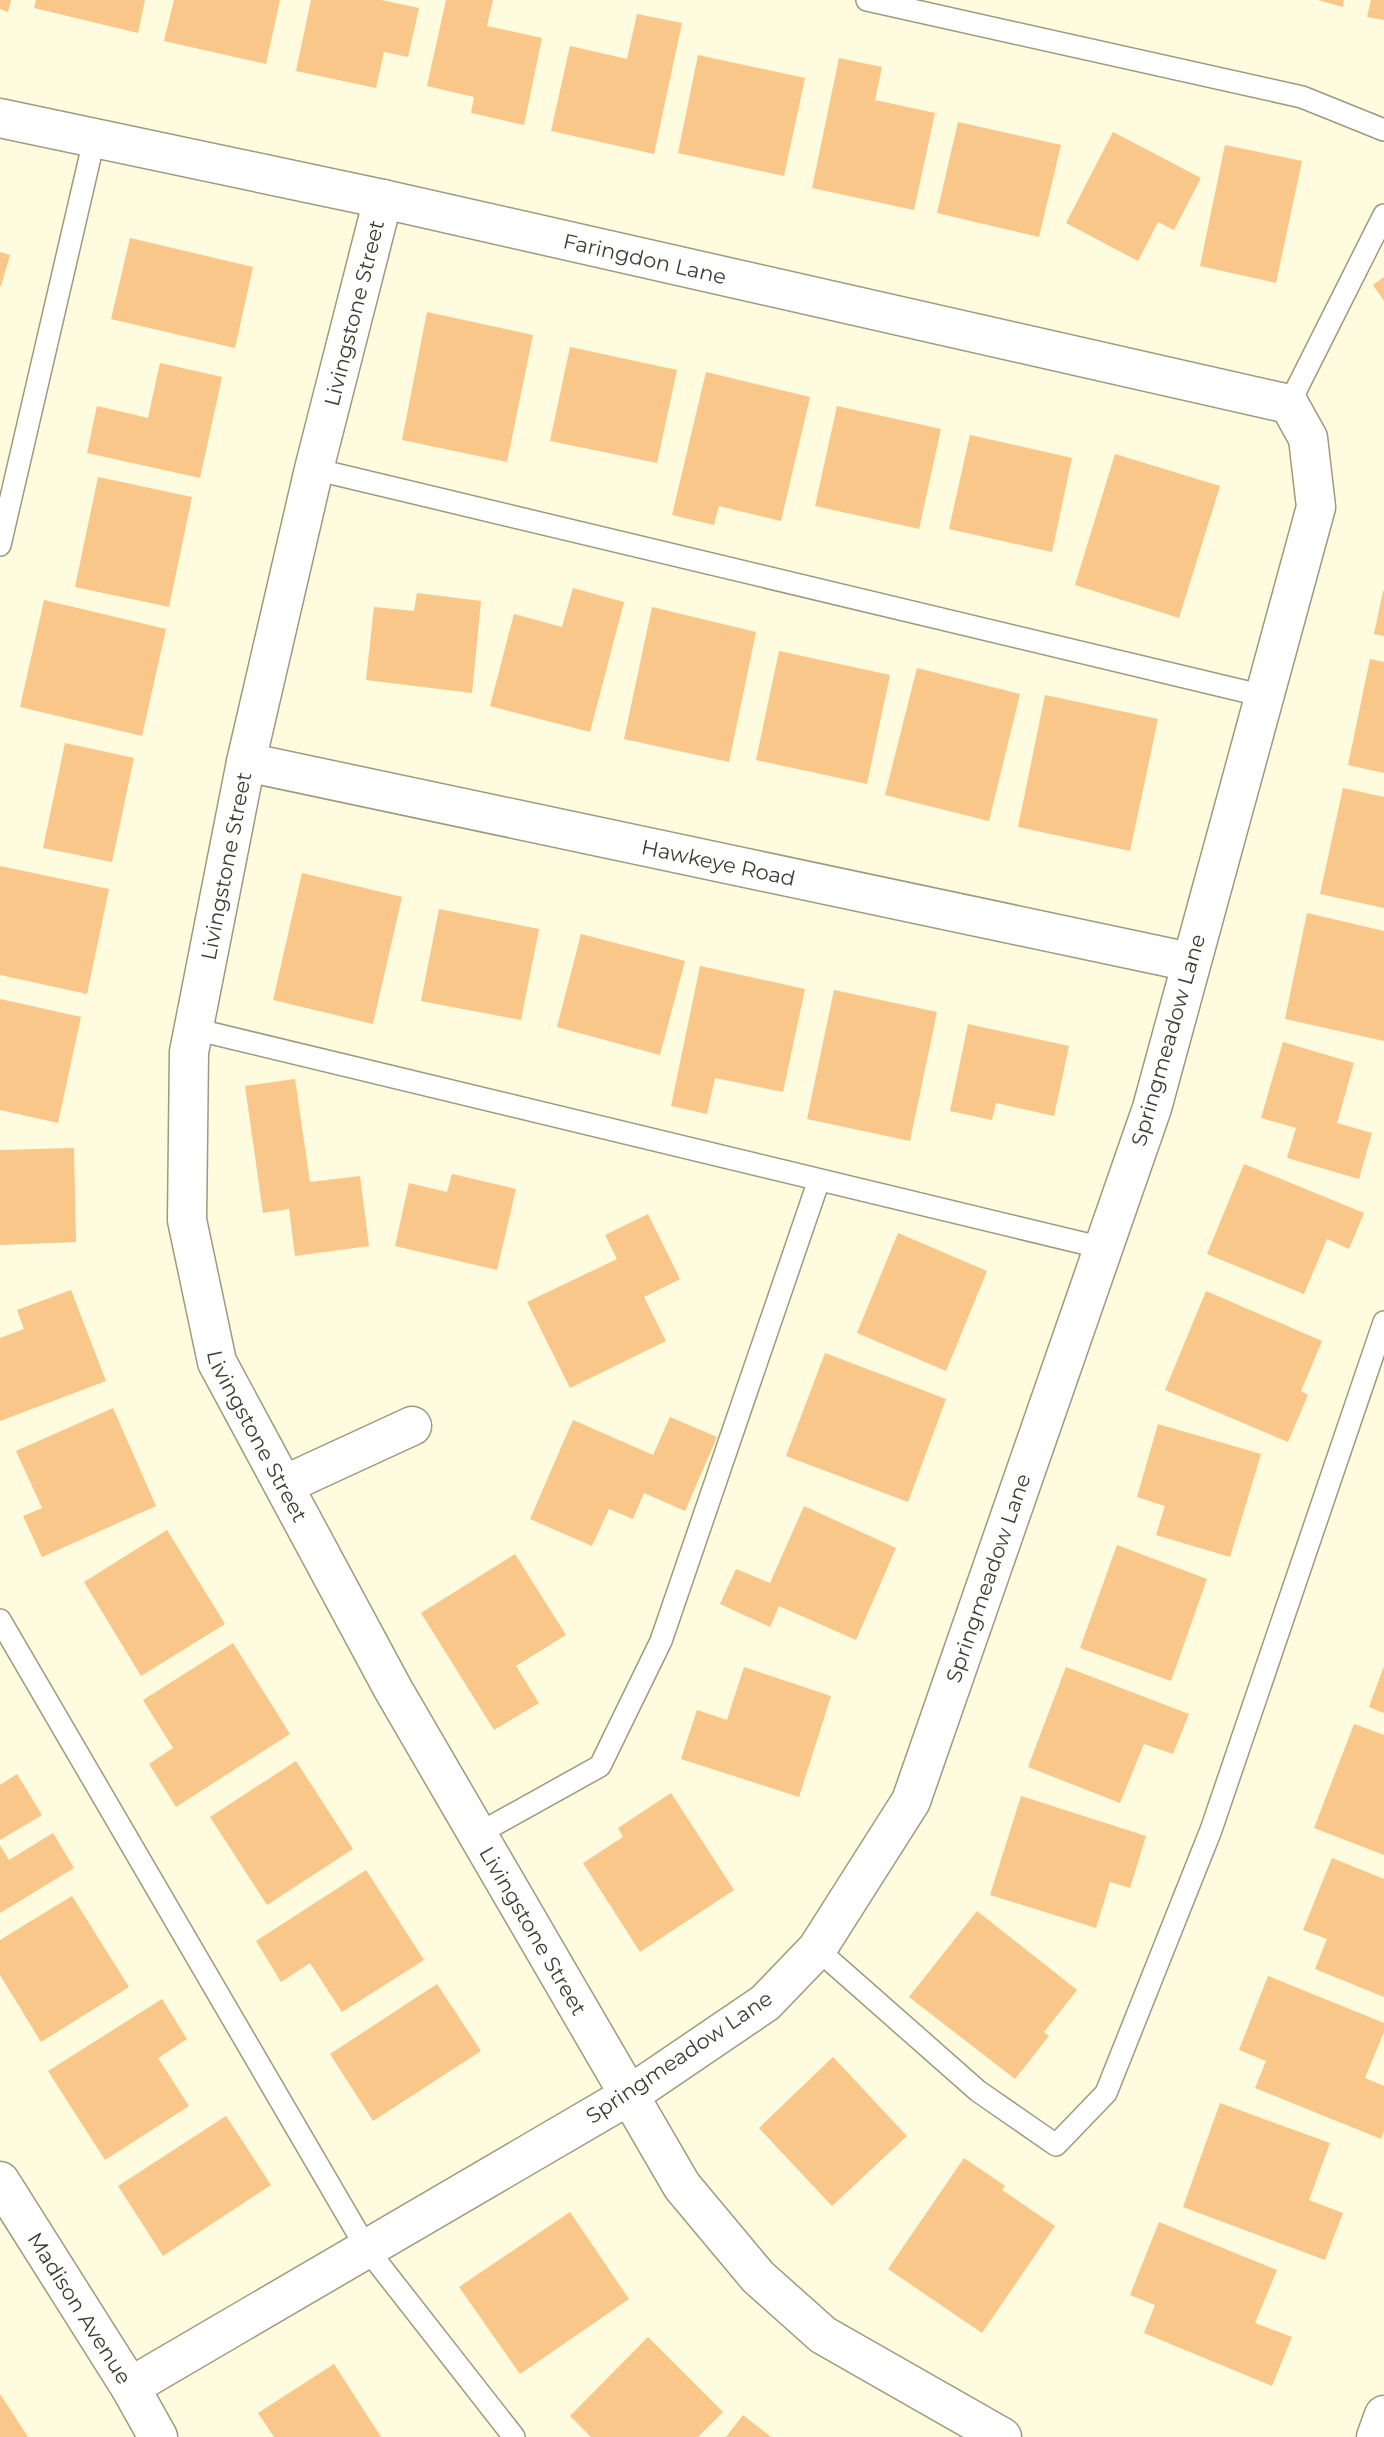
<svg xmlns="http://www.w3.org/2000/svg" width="1384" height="2437" viewBox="0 0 1384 2437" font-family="Montserrat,sans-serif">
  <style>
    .building { fill: #f9c789 }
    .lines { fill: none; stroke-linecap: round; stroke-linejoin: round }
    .service-casing { stroke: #9d9a7f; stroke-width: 24 }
    .minor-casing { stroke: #9d9a7f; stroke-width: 41 }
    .service { stroke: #fff; stroke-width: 21 }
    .minor { stroke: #fff; stroke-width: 38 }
    .labels { text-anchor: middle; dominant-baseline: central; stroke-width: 5; stroke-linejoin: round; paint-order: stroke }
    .street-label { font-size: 21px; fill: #3e3d31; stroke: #fff }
  </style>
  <rect width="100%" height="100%" fill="#fefbde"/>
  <g class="building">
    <path d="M0 0H11L8 12 0 9Z"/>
    <path d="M36 0H145L138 33 34 8Z"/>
    <path d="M174 0H280L266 64 164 41Z"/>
    <path d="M311 0H381L419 8 408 57 384 52 376 88 296 71Z"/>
    <path d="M446 0H493L487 26 542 38 524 125 471 113 474 97 427 86Z"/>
    <path d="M1318 0H1344L1343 7Z"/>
    <path d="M1371 0H1384V20L1367 17Z"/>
    <path d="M637 14 682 23 654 154 551 131 570 46 627 59Z"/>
    <path d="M698 55 805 78 784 176 678 153Z"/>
    <path d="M839 58 882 67 875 100 935 113 914 210 812 188Z"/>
    <path d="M958 122 1061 145 1039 237 937 213Z"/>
    <path d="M1113 132 1201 178 1174 230 1158 222 1138 261 1066 223Z"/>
    <path d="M1225 145 1302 161 1276 283 1200 266Z"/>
    <path d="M130 238 253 267 235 348 111 319Z"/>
    <path d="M0 252 10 255 1 286H0Z"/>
    <path d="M1384 277V301L1373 285Z"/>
    <path d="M427 312 533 335 507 462 402 440Z"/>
    <path d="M570 347 677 370 657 463 550 441Z"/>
    <path d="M160 363 222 377 200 478 87 453 97 406 148 418Z"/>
    <path d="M706 372 810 397 781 521 719 506 714 525 672 515Z"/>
    <path d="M837 406 941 429 919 529 815 506Z"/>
    <path d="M970 435 1072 458 1052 552 949 529Z"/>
    <path d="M1115 454 1220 486 1179 618 1075 585Z"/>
    <path d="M98 477 192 497 169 607 75 587Z"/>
    <path d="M573 588 624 602 590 732 490 706 514 614 562 627Z"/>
    <path d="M1383 591H1384V636L1374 634Z"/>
    <path d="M417 593 481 601 472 693 366 680 374 607 414 611Z"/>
    <path d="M44 600 166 629 142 736 20 707Z"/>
    <path d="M652 607 756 632 729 762 624 739Z"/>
    <path d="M779 651 890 675 867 784 756 760Z"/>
    <path d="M1370 659 1384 662V773L1348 765Z"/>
    <path d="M917 668 1020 694 989 821 885 795Z"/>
    <path d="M1045 695 1158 719 1130 851 1018 827Z"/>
    <path d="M65 743 134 758 112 862 43 848Z"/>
    <path d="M1343 788 1384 797V908L1320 894Z"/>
    <path d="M0 866 109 889 87 994 0 975Z"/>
    <path d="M302 873 402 897 373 1024 273 1000Z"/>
    <path d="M439 909 539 929 521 1020 421 1001Z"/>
    <path d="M1307 913 1384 931V1041L1285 1019Z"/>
    <path d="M581 934 685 961 660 1055 557 1027Z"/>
    <path d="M700 966 805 989 783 1092 715 1078 707 1114 671 1106Z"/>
    <path d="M834 990 937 1012 910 1141 807 1119Z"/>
    <path d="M0 999 81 1017 58 1123 0 1110Z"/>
    <path d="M968 1024 1069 1046 1054 1116 996 1103 992 1120 950 1111Z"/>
    <path d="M1283 1042 1354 1063 1337 1123 1372 1133 1359 1179 1287 1158 1296 1128 1261 1118Z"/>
    <path d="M295 1079 310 1182 360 1176 369 1246 295 1256 289 1209 263 1213 245 1086Z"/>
    <path d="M74 1148 76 1242 0 1245V1150Z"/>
    <path d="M1244 1164 1364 1213 1349 1249 1327 1239 1304 1294 1207 1254Z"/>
    <path d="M452 1174 516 1189 497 1270 395 1246 409 1183 447 1192Z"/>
    <path d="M648 1214 680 1279 644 1297 666 1341 570 1388 527 1302 617 1259 605 1235Z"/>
    <path d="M898 1233 987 1271 946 1371 857 1333Z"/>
    <path d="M71 1290 106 1381 0 1421V1338L24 1329 17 1310Z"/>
    <path d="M1206 1291 1322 1341 1301 1391 1308 1395 1288 1442 1165 1390Z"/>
    <path d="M825 1353 946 1399 908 1502 786 1456Z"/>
    <path d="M113 1408 156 1506 42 1557 23 1516 42 1508 16 1451Z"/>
    <path d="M670 1417 717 1437 685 1511 644 1493 633 1519 609 1509 592 1546 530 1519 573 1420 653 1455Z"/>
    <path d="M1158 1424 1261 1454 1230 1557 1156 1535 1165 1506 1137 1497Z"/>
    <path d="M804 1506 896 1548 856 1640 779 1606 770 1627 720 1604 736 1569 770 1583Z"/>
    <path d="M167 1530 225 1624 141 1676 84 1582Z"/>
    <path d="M1117 1545 1207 1579 1171 1681 1080 1648Z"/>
    <path d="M515 1554 566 1635 516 1666 539 1703 494 1730 421 1613Z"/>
    <path d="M233 1643 290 1734 176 1807 149 1764 173 1748 143 1700Z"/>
    <path d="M1384 1666V1713L1369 1707Z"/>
    <path d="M744 1667 831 1696 799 1797 681 1759 697 1710 727 1720Z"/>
    <path d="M1066 1667 1189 1714 1173 1754 1144 1744 1120 1803 1028 1767Z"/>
    <path d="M1354 1724 1384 1735V1855L1314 1828Z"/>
    <path d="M296 1761 353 1849 267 1905 210 1817Z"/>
    <path d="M17 1774 42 1815 0 1840V1785Z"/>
    <path d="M671 1793 734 1890 640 1952 583 1863 623 1837 618 1828Z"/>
    <path d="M1021 1796 1146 1836 1130 1888 1110 1882 1096 1928 990 1895Z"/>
    <path d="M53 1833 74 1868 0 1913V1845L9 1860Z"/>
    <path d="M1332 1858 1384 1879V1997L1315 1969 1327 1939 1303 1930Z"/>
    <path d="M366 1870 424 1960 342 2012 310 1963 281 1982 256 1941Z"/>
    <path d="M72 1896 129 1987 41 2042 0 1975V1940Z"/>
    <path d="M977 1911 1077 1990 1044 2032 1049 2036 1015 2079 909 1997Z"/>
    <path d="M1268 1976 1384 2023V2032L1365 2078 1384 2086V2131L1381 2139 1255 2088 1266 2061 1239 2050Z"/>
    <path d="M437 1984 481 2051 373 2121 330 2054Z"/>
    <path d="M162 1999 187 2039 158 2058 189 2106 105 2160 48 2071Z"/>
    <path d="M833 2057 907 2136 832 2206 759 2128Z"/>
    <path d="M1220 2103 1330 2143 1309 2200 1343 2213 1325 2260 1183 2207Z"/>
    <path d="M226 2116 271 2185 163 2256 118 2186Z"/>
    <path d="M964 2158 1005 2186 1002 2190 1055 2226 982 2333 888 2269Z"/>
    <path d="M570 2212 629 2299 520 2374 459 2287Z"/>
    <path d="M1159 2222 1277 2270 1255 2323 1292 2337 1272 2386 1144 2333 1155 2305 1130 2295Z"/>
    <path d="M648 2337 723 2412 698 2437H591L570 2416Z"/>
    <path d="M334 2364 381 2437H274L258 2413Z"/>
    <path d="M0 2394 28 2437H0Z"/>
    <path d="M743 2415 771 2437H726Z"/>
  </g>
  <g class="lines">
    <defs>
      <g id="service">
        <path d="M867 0 1302 97 1384 130"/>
        <path d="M1289 404 1384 215"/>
        <path d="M314 469 1264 696"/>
        <path d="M0 545 94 140"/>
        <path d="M194 1029 1103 1248"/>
        <path d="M0 1620 367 2249 514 2437"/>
        <path d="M476 1835 600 1766 661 1641 819 1180"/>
        <path d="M817 1949 978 2091 1056 2145 1106 2093 1211 1830 1384 1322"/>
      </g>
      <g id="minor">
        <path id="s1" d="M0 118 383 199 1289 404 1308 438 1316 507 1152 1108 911 1801 817 1949 765 2003 628 2096 130 2387"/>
        <path id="s2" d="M383 199 314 469 246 762 189 1052 187 1220 217 1362 393 1689 682 2186 758 2277 823 2335 1002 2437"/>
        <path id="s3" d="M246 762 1190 962"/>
        <path d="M284 1485 412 1426"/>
        <path id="s4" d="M0 2181 130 2387 158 2437"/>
        <path d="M1376 2437 1384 2415"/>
      </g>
    </defs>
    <use href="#service" class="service-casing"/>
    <use href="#minor" class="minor-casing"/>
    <use href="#service" class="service"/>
    <use href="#minor" class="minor"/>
  </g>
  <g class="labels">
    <g class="street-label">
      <text stroke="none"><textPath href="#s1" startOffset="660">Faringdon Lane</textPath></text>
      <text transform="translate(354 313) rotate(-76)">Livingstone Street</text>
      <text stroke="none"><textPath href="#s3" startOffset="483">Hawkeye Road</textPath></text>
      <text transform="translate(226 866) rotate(-79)">Livingstone Street</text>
      <text transform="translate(1168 1040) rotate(-74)">Springmeadow Lane</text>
      <text stroke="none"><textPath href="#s2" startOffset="1272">Livingstone Street</textPath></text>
      <text transform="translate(988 1578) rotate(-71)">Springmeadow Lane</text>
      <text stroke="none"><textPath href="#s2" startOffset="1839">Livingstone Street</textPath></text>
      <text transform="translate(679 2057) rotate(-34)">Springmeadow Lane</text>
      <text stroke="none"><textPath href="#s4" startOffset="150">Madison Avenue</textPath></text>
    </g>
  </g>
</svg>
